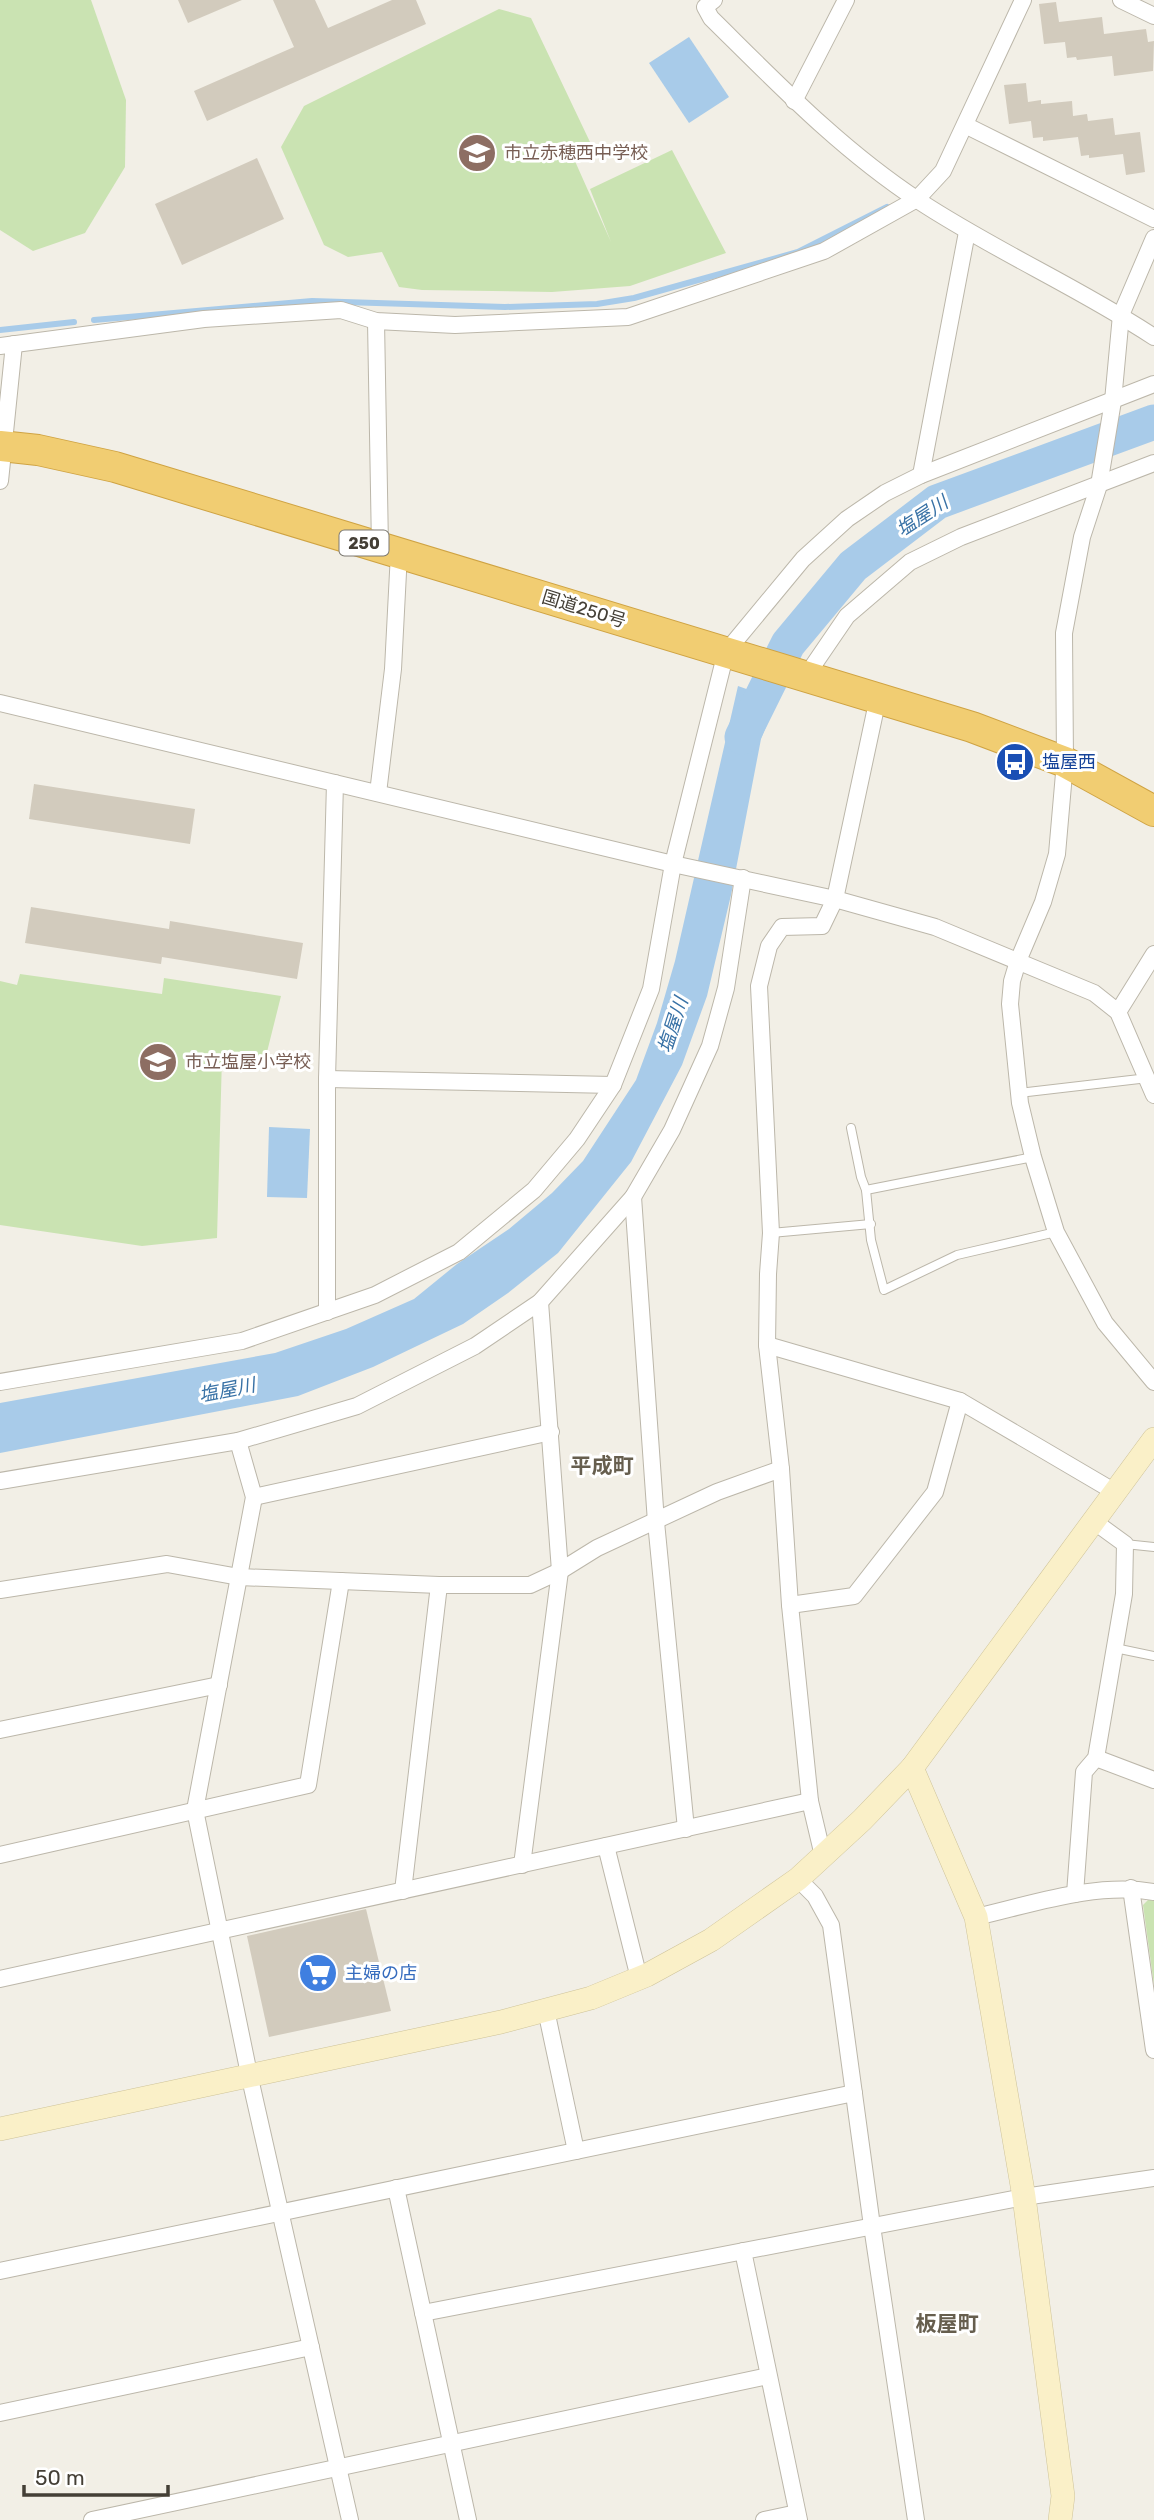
<svg xmlns="http://www.w3.org/2000/svg" width="1154" height="2520" viewBox="0 0 1154 2520" font-family="Rubik,'Noto Sans JP',sans-serif">
  <style>
    .green { fill: #cae3b2 }
    .water { fill: #a8cbe9 }
    .lines { fill: none; stroke-linecap: round; stroke-linejoin: round }
    .stream { stroke: #a8cbe9; stroke-width: 6 }
    .river { stroke: #a8cbe9; stroke-width: 35 }
    .building { fill: #d2cbbd }
    .lane-casing { stroke: #bcb7aa; stroke-width: 10 }
    .street-casing { stroke: #bcb7aa; stroke-width: 18 }
    .secondary-casing { stroke: #cec399; stroke-width: 24 }
    .highway-casing { stroke: #cfa343; stroke-width: 32 }
    .lane { stroke: #fff; stroke-width: 8 }
    .street { stroke: #fff; stroke-width: 16 }
    .secondary { stroke: #faf0c8; stroke-width: 23 }
    .highway { stroke: #f1cd72; stroke-width: 30 }
    .labels { text-anchor: middle; dominant-baseline: central; stroke-width: 6; stroke-linejoin: round; paint-order: stroke }
    .shield { fill: #fff; stroke: #7c7972; stroke-width: 2 }
    .shield-label { font-size: 16px; font-weight: bold; fill: #443f36 }
    .education-label { font-size: 18px; fill: #785e54; stroke: #fff; text-anchor: start }
    .street-label { font-size: 18px; fill: #443f36; stroke: #fff }
    .transit-label { font-size: 18px; fill: #164399; stroke: #fff; text-anchor: start }
    .shop-label { font-size: 18px; fill: #366cbe; stroke: #fff; text-anchor: start }
    .water-label { font-size: 19px; font-style: italic; fill: #3972a6; stroke: #fff }
    .quarter-label { font-size: 21px; font-weight: bold; fill: #665e4e; stroke: #fff }
  </style>
  <rect width="100%" height="100%" fill="#f2efe6"/>
  <g class="green">
    <path d="M0 0H91L126 100 125 167 85 233 33 251 0 230Z"/>
    <path d="M499 9 531 18 590 142 570 150 611 242 590 189 672 150 726 253 630 286 552 292 422 290 399 287 382 252 348 257 324 245 281 147 304 106Z"/>
    <path d="M20 974 162 994 164 978 281 996 266 1056 222 1057 217 1238 142 1246 0 1225V981L17 985Z"/>
    <path d="M1150 1898H1154V1985L1143 1905Z"/>
  </g>
  <g class="water">
    <path d="M689 37 729 97 689 123 649 63Z"/>
    <path d="M738 686 777 700 761 739 731 895 707 996 682 1065 631 1162 558 1253 508 1293 463 1324 373 1367 298 1396 0 1453V1403L275 1353 346 1329 414 1299 457 1264 509 1229 552 1193 583 1161 636 1080 657 1023 675 961Z"/>
    <path d="M269 1127 310 1129 307 1198 267 1197Z"/>
  </g>
  <g class="lines">
    <g class="stream">
      <path d="M94 320 312 301 505 307 597 304 634 298 798 252 887 207"/>
      <path d="M0 330 74 322"/>
    </g>
    <path class="river" d="M742 737 788 644 853 566 937 502 1154 422"/>
  </g>
  <g class="building">
    <path d="M178 0H242L188 23Z"/>
    <path d="M273 0H315L328 28 392 0H416L426 24 207 121 194 91 294 47Z"/>
    <path d="M1056 2 1059 22 1102 17 1104 34 1146 29 1148 42 1154 41 1153 71 1114 76 1112 56 1077 60 1076 57 1067 58 1065 42 1044 44 1039 4Z"/>
    <path d="M1026 83 1028 102 1041 100V104L1072 101 1073 116 1087 114 1088 121 1113 118 1115 135 1140 132 1145 172 1126 175 1123 154 1089 158V155L1081 156 1078 137 1043 141V137L1033 138 1031 121 1009 124 1004 85Z"/>
    <path d="M257 158 284 219 182 265 155 204Z"/>
    <path d="M34 784 195 809 190 844 29 819Z"/>
    <path d="M31 907 169 929 170 921 303 943 297 979 162 957 161 964 25 943Z"/>
    <path d="M366 1909 391 2011 269 2037 247 1936Z"/>
  </g>
  <g class="lines">
    <defs>
      <g id="lane">
        <path d="M1019 1093 1148 1078"/>
        <path d="M851 1128 861 1177 866 1190 871 1240 884 1290 957 1255 1056 1232"/>
        <path d="M866 1190 1033 1157"/>
        <path d="M771 1233 871 1224"/>
        <path d="M1125 1544 1154 1547"/>
        <path d="M1115 1648 1154 1656"/>
      </g>
      <g id="street">
        <path d="M714 0 705 7 711 18C778 84 840 149 919 201 995 251 1078 287 1154 337"/>
        <path d="M1121 0 1154 16"/>
        <path d="M794 101 846 0"/>
        <path d="M965 125 1154 219"/>
        <path d="M1154 238 1121 315 1113 401 1099 485 1082 537 1064 633 1065 762 1057 854 1043 902 1018 961 1012 981 1010 1004 1020 1103 1033 1157 1056 1232 1105 1323 1154 1382"/>
        <path d="M376 321 380 547"/>
        <path d="M0 346 204 319 341 310 376 321 455 325 628 317 824 251 917 199 943 171 1023 0"/>
        <path d="M921 475 967 232"/>
        <path d="M0 481 14 344"/>
        <path d="M806 676 847 616 910 562 961 537 1154 463"/>
        <path d="M0 703 673 864 835 899 935 927 1094 993 1118 1012 1154 1095"/>
        <path d="M378 793 393 669 399 553"/>
        <path d="M1118 1012 1154 954"/>
        <path d="M327 1079 613 1085"/>
        <path d="M633 1197 656 1522 686 1829"/>
        <path d="M327 1312V1079L335 783"/>
        <path d="M767 1345 960 1401 1115 1492"/>
        <path d="M0 1382 242 1341 375 1295 459 1252 534 1190 577 1139 613 1085 651 989 673 864 726 652 803 559 847 519 885 493 921 475 1154 384"/>
        <path d="M238 1441 254 1497 195 1810 249 2074 350 2520"/>
        <path d="M0 1481 238 1441 357 1406 475 1346 540 1302 633 1197 672 1130 710 1046 726 988 743 878"/>
        <path d="M254 1497 551 1432"/>
        <path d="M0 1590 167 1564 239 1577 439 1585H530L560 1571 597 1548 717 1492 781 1469"/>
        <path d="M790 1605 854 1596 935 1492 960 1401"/>
        <path d="M0 1730 219 1685"/>
        <path d="M1096 1758 1154 1780"/>
        <path d="M606 1846 639 1978"/>
        <path d="M0 1855 308 1785 341 1581"/>
        <path d="M823 1856 810 1801 790 1605 781 1469 767 1345 768 1274 771 1233 759 986 769 946 782 927 822 926 835 899 878 698"/>
        <path d="M522 1865 560 1571 540 1302"/>
        <path d="M798 1879 815 1896 831 1925 872 2226 916 2520"/>
        <path d="M1131 1888 1154 2050"/>
        <path d="M403 1891 439 1585"/>
        <path d="M1075 1894 1084 1772 1096 1758 1124 1594 1125 1544 1092 1520"/>
        <path d="M976 1917C1033 1904 1095 1882 1154 1892"/>
        <path d="M0 1979 810 1801"/>
        <path d="M546 2010 576 2151"/>
        <path d="M396 2188 468 2520"/>
        <path d="M743 2251 799 2520"/>
        <path d="M0 2271 854 2093"/>
        <path d="M423 2313 1024 2197 1154 2178"/>
        <path d="M0 2413 311 2347"/>
        <path d="M92 2520 768 2376"/>
        <path d="M764 2520 797 2513"/>
      </g>
      <g id="secondary">
        <path d="M912 1768 976 1917 1024 2197 1063 2496 1060 2520"/>
        <path d="M0 2129 501 2022 591 1998 647 1975 711 1940 798 1879 862 1820 912 1768 1154 1439"/>
      </g>
      <path id="highway" d="M0 446 38 450 115 467 972 727 1065 762 1154 811"/>
    </defs>
    <use href="#lane" class="lane-casing"/>
    <use href="#street" class="street-casing"/>
    <use href="#secondary" class="secondary-casing"/>
    <use href="#highway" class="highway-casing"/>
    <use href="#lane" class="lane"/>
    <use href="#street" class="street"/>
    <use href="#secondary" class="secondary"/>
    <use href="#highway" class="highway"/>
  </g>
  <defs>
    <symbol id="school-disc" viewBox="-11 -11 22 22"><circle r="9.5" fill="#8d6e63" stroke="#fff"/><path d="M0-5L7-2L0 1L-7-2ZM-4 1L0 2.5L4 1V4Q0 6-4 4Z" fill="#fff"/></symbol>
    <symbol id="bus-disc" viewBox="-11 -11 22 22"><circle r="9.5" fill="#1a4fb4" stroke="#fff"/><path d="M-5-6H5V4H4V6H2V4H-2V6H-4V4H-5ZM-3.5-4V0h7V-4ZM-3.5 1.2v1.5H-2V1.2ZM2 1.2v1.5H3.5V1.2Z" fill="#fff"/></symbol>
    <symbol id="supermarket-disc" viewBox="-11 -11 22 22"><circle r="9.5" fill="#3f7fe0" stroke="#fff"/><path d="M-6-5.5h2.5l.6 2H6L4.5 2H-2.5L-4.4-4H-6ZM-1.5 3.2a1.3 1.3 0 1 0 .1 0ZM3 3.2a1.3 1.3 0 1 0 .1 0Z" fill="#fff"/></symbol>
  </defs>
  <g fill-rule="evenodd">
    <use href="#school-disc" x="455" y="131" width="44" height="44"/>
    <use href="#bus-disc" x="993" y="740" width="44" height="44"/>
    <use href="#school-disc" x="136" y="1040" width="44" height="44"/>
    <use href="#supermarket-disc" x="296" y="1951" width="44" height="44"/>
  </g>
  <g class="labels">
    <rect class="shield" x="339.5" y="530.5" width="49" height="25" rx="5"/>
    <g class="shield-label">
      <text x="364" y="543">250</text>
    </g>
    <g class="education-label">
      <text x="504" y="153">市立赤穂西中学校</text>
      <text x="185" y="1062">市立塩屋小学校</text>
    </g>
    <g class="street-label">
      <text transform="translate(584 609) rotate(17)">国道250号</text>
    </g>
    <g class="transit-label">
      <text x="1042" y="762">塩屋西</text>
    </g>
    <g class="shop-label">
      <text x="345" y="1973">主婦の店</text>
    </g>
    <g class="water-label">
      <text transform="translate(922 516) rotate(-33)">塩屋川</text>
      <text transform="translate(673 1025) rotate(-72)">塩屋川</text>
      <text transform="translate(227 1390) rotate(-11)">塩屋川</text>
    </g>
    <g class="quarter-label">
      <text x="602" y="1465">平成町</text>
      <text x="947" y="2323">板屋町</text>
    </g>
  </g>
  <path d="M24 2485v10h144v-10" fill="none" stroke="#443f36" stroke-width="3.5"/>
  <text x="35" y="2485" font-size="21" fill="#443f36" stroke="#ffffff" stroke-width="5" paint-order="stroke">50 m</text>
</svg>
